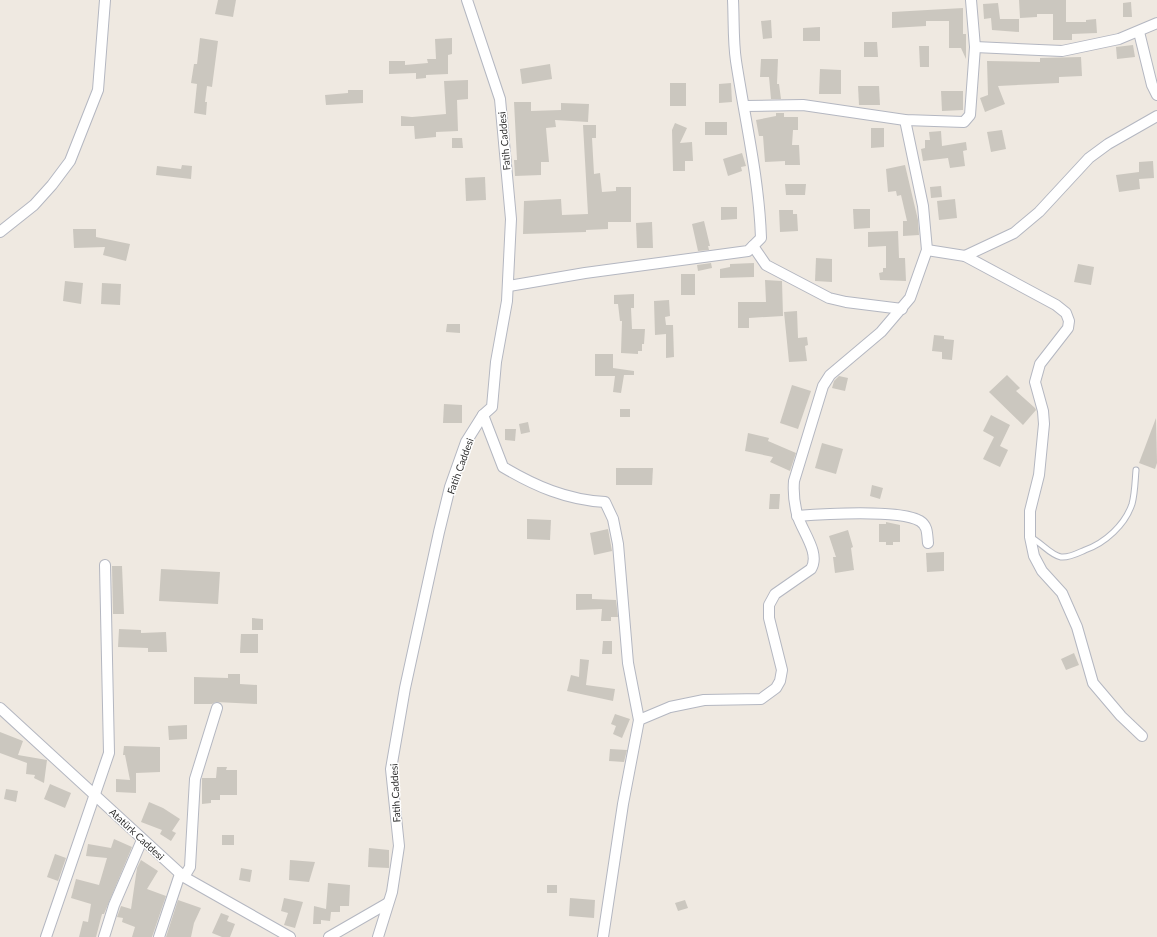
<svg xmlns="http://www.w3.org/2000/svg" width="1157" height="937" viewBox="0 0 1157 937" font-family="Lato,sans-serif">
  <style>
    .building { fill: #cbc7bf }
    .lines { fill: none; stroke-linecap: round; stroke-linejoin: round }
    .service-casing { stroke: #b4b7c1; stroke-width: 7 }
    .minor-casing { stroke: #b4b7c1; stroke-width: 12 }
    .service { stroke: #fff; stroke-width: 5 }
    .minor { stroke: #fff; stroke-width: 10 }
    .labels { text-anchor: middle; dominant-baseline: central; stroke-width: 3; stroke-linejoin: round; paint-order: stroke }
    .street-label { font-size: 10px; fill: #2e2e2e; stroke: #fff }
  </style>
  <rect width="100%" height="100%" fill="#efe9e1"/>
  <g class="building">
    <path d="M218 0H236L233 17 215 14Z"/>
    <path d="M1019 0H1066V22H1086V20L1096 19 1097 33 1072 34V40H1053V14H1037V17L1020 18Z"/>
    <path d="M1131 2 1132 17H1123V3Z"/>
    <path d="M998 3 1000 19H1019V32L992 30 991 18 984 19 983 4Z"/>
    <path d="M963 8V34H966V59L961 48H949V21H926V26L892 28V12Z"/>
    <path d="M771 20 772 38 763 39 761 21Z"/>
    <path d="M820 27V41H803V28Z"/>
    <path d="M200 38 218 41 212 87 207 86 205 102H207L206 115 194 113 197 84 191 83 194 64H197Z"/>
    <path d="M452 38V54L448 55V74L426 75V78L416 79V73L389 74V61H405V65L428 63 427 59H436L435 39Z"/>
    <path d="M864 42H877L878 57H864Z"/>
    <path d="M1133 45 1135 57 1117 59 1116 47Z"/>
    <path d="M919 46H929V67H920Z"/>
    <path d="M1081 57 1082 76 1059 77V83L998 86 1005 104 985 112 980 98 988 95 987 61 1040 62V58Z"/>
    <path d="M761 59H778L777 84H779L781 99H771L769 77H760Z"/>
    <path d="M550 64 552 79 522 84 520 69Z"/>
    <path d="M820 69 841 70V94H819Z"/>
    <path d="M468 80V99L457 100 458 131 436 132V137L415 139 414 126H401V116L412 117 446 114 444 81Z"/>
    <rect x="670" y="83" width="16" height="23"/>
    <path d="M731 83 732 102 719 103V84Z"/>
    <path d="M858 86H879L880 105H859Z"/>
    <path d="M348 90H363V103L326 105 325 95 348 93Z"/>
    <path d="M941 91H963V110L942 111Z"/>
    <path d="M514 102H531V111L561 110V103L589 104 588 122 555 120 556 127 546 128 549 162H541V175L515 176 514 160H517Z"/>
    <path d="M776 113H784V117H798V130H793L792 145H799L800 165H785V161L765 162 763 136H759L756 120 776 116Z"/>
    <rect x="705" y="122" width="22" height="13"/>
    <path d="M675 123 687 128 680 143 692 142 693 161H685V171H673L672 130Z"/>
    <path d="M583 125H596V138H592L594 174 600 173 602 192 616 191V187H631V222H608V229L586 230V232L523 234 524 201 561 199 562 215 588 214Z"/>
    <path d="M871 128H884V147L871 148Z"/>
    <path d="M1002 130 1006 149 991 152 987 132Z"/>
    <path d="M941 131 942 146 966 142 967 150 963 151 965 166 950 168 948 158 923 161 921 149 925 148V140H930L929 132Z"/>
    <path d="M452 138H462L463 148H452Z"/>
    <path d="M742 153 746 166 741 167 742 171 728 176 723 159Z"/>
    <path d="M1153 161 1154 178 1139 179 1140 189 1119 192 1116 175 1139 172V162Z"/>
    <path d="M182 165 192 166 191 179 156 175 157 166 181 169Z"/>
    <path d="M905 165 918 220 919 235 903 236V221H907L901 195 897 196 896 191 888 192 886 169Z"/>
    <path d="M485 177 486 200 466 201 465 178Z"/>
    <path d="M785 184H806L805 195H786Z"/>
    <path d="M941 186 942 197 931 198 930 187Z"/>
    <path d="M955 199 957 218 939 220 937 201Z"/>
    <path d="M721 207H737V219L721 220Z"/>
    <path d="M853 209H870V228L854 229Z"/>
    <path d="M779 210H793V214H797L798 231 780 232Z"/>
    <path d="M704 221 710 246H708L709 250 698 251 692 224Z"/>
    <path d="M652 222 653 248H637L636 223Z"/>
    <path d="M73 229H96V237L130 244 126 261 103 255 105 247 74 248Z"/>
    <path d="M898 231 899 258H905L906 281 880 280 879 273 883 272V268H886V246L868 247V232Z"/>
    <path d="M816 258 832 259V282L815 281Z"/>
    <path d="M711 263 712 268 698 271 697 265Z"/>
    <path d="M754 263V277L720 278V269L730 267V264Z"/>
    <path d="M1078 264 1094 267 1091 285 1074 282Z"/>
    <rect x="681" y="274" width="14" height="21"/>
    <path d="M765 280 782 281 783 316 749 318V328H738V302H766Z"/>
    <path d="M65 281 83 283 81 304 63 301Z"/>
    <path d="M102 283 121 284 120 305 101 304Z"/>
    <path d="M634 294V308H631L632 329H645L644 344H642V351H638V354L621 353 622 321H620L618 304H614V295Z"/>
    <path d="M669 300 670 316 665 317 666 325H673L674 357 666 358V334L655 335 654 301Z"/>
    <path d="M797 311 798 338 807 337 808 345 805 346 807 361 789 362 784 312Z"/>
    <path d="M447 324H460V333L446 332Z"/>
    <path d="M934 335 944 336V339L954 340 952 360 942 359V352L932 351Z"/>
    <path d="M595 354H613V368L634 371V375H624L621 393 613 392 615 376H595Z"/>
    <path d="M1007 375 1020 388 1016 391 1035 408 1036 410 1023 425 989 392Z"/>
    <path d="M839 376 848 378 845 391 832 388 834 381Z"/>
    <path d="M792 385 811 391 798 429 780 423Z"/>
    <path d="M444 404 462 405V423H443Z"/>
    <rect x="620" y="409" width="10" height="8"/>
    <path d="M991 415 1010 425 1000 446 1008 450 1000 467 983 459 994 437 983 431Z"/>
    <path d="M1156 418 1157 463 1155 469 1139 463Z"/>
    <path d="M528 422 530 432 521 434 519 424Z"/>
    <path d="M505 429H516L515 441 505 440Z"/>
    <path d="M748 433 769 438 768 441 796 453 790 471 770 462 773 457 745 451Z"/>
    <path d="M822 443 843 449 836 474 815 468Z"/>
    <path d="M616 468H653L652 485H616Z"/>
    <path d="M872 485 883 488 880 499 870 496Z"/>
    <path d="M770 494H780L779 509H769Z"/>
    <path d="M527 519 551 520 550 540 527 539Z"/>
    <path d="M886 522 900 525V542H893V545H886V542H879V524H886Z"/>
    <path d="M608 529 612 551 594 555 590 533Z"/>
    <path d="M848 530 853 547 851 548 854 570 835 573 833 557H836L829 536Z"/>
    <path d="M944 552V571L927 572 926 553Z"/>
    <path d="M112 566H122L124 614H113Z"/>
    <path d="M161 569 220 572 218 604 159 601Z"/>
    <path d="M576 594H592V599L616 600 618 617H611V621H601L602 609 576 610Z"/>
    <path d="M252 618 263 619V630H252Z"/>
    <path d="M119 629 141 630V633L166 632 167 652H148V648L118 647Z"/>
    <path d="M241 634H258V653H240Z"/>
    <path d="M603 641H612V654H602Z"/>
    <path d="M1074 653 1079 665 1066 670 1061 659Z"/>
    <path d="M580 659 589 660 586 685 615 689 613 701 567 691 571 675 579 677Z"/>
    <path d="M228 674H240V684L257 685V704L216 702 212 704H194V677L228 678Z"/>
    <path d="M615 714 630 719 622 738 613 734 616 726 611 724Z"/>
    <path d="M187 725V739L169 740 168 726Z"/>
    <path d="M0 732 23 741 18 755 47 760 44 783 34 778 35 775 26 774 27 763 0 753Z"/>
    <path d="M124 746 160 747V772L136 773V793L116 792V779L130 780 125 755H123Z"/>
    <path d="M610 749 627 750 624 762 609 761Z"/>
    <path d="M217 767H227L226 770H237V795H220V800H211V803L202 804V778H216Z"/>
    <path d="M50 784 71 793 65 808 44 799Z"/>
    <path d="M6 789 18 791 16 802 4 799Z"/>
    <path d="M149 802 163 808 180 819 172 831 176 833 171 841 160 834 162 830 141 822Z"/>
    <rect x="222" y="835" width="12" height="10"/>
    <path d="M114 839 132 847 104 914H102L96 937H79L83 921 88 922 91 904 71 898 76 879 99 885 107 858 86 856 88 844 111 848Z"/>
    <path d="M369 848 389 850V868L368 867Z"/>
    <path d="M55 854 66 858 58 881 47 877Z"/>
    <path d="M141 860 158 871 147 889 166 896 152 937H132L135 927 122 922 123 918 117 917 121 906 131 909 137 868Z"/>
    <path d="M290 860 315 862 309 882 289 880Z"/>
    <path d="M241 868 252 870 250 882 239 880Z"/>
    <path d="M328 883 350 885 349 906H340V912H331L330 921 321 920V924H313L314 906 326 909Z"/>
    <rect x="547" y="885" width="10" height="8"/>
    <path d="M284 898 303 902 295 928 284 925 288 913 281 911Z"/>
    <path d="M570 898 595 900 594 918 569 916Z"/>
    <path d="M178 900 201 908 194 923 191 937H166Z"/>
    <path d="M685 900 688 908 678 911 675 903Z"/>
    <path d="M221 913 229 916 227 921 235 924 230 937H222L212 933Z"/>
  </g>
  <g class="lines">
    <defs>
      <path id="service" d="M1030 537C1041 542 1050 555 1061 557 1069 558 1078 553 1085 550 1105 543 1125 525 1132 504 1135 493 1135 481 1136 470"/>
      <g id="minor">
        <path d="M1139 32 1152 85 1157 95"/>
        <path d="M975 47 1062 51 1119 39 1157 23"/>
        <path d="M745 106 803 105 905 120 964 122 970 115 975 47 971 0"/>
        <path d="M0 232 34 205 52 185 70 161 98 90 105 0"/>
        <path d="M753 246 766 265 829 298 846 302 902 309"/>
        <path d="M927 250 965 256 1056 305 1066 313 1069 321 1068 328 1040 364 1035 382 1043 411 1044 424 1039 475 1030 511V537L1034 556 1042 571 1062 593 1077 627 1093 683 1121 716 1142 736"/>
        <path d="M965 256 1014 233 1039 212 1089 158 1108 144 1157 116"/>
        <path d="M509 286 585 273 748 251 761 238C759 178 745 120 736 61 733 41 734 20 733 0"/>
        <path d="M483 415 503 467C535 486 567 500 605 502L613 519 618 544 628 663 639 720 623 804 603 937"/>
        <path d="M797 516C822 514 900 509 920 521 928 526 927 534 928 543"/>
        <path d="M0 708 184 877 290 937"/>
        <path d="M639 720 670 707 704 700 761 699 776 688 780 681 782 670 769 618V605L775 594 811 569C821 553 801 530 797 514 794 502 793 493 794 481L823 386 830 375 881 332 910 298 927 250 923 206 905 120"/>
        <path d="M184 877 190 867 195 779 217 708"/>
        <path d="M46 937 109 753 105 565"/>
        <path d="M104 937 114 905 142 840"/>
        <path d="M159 937 180 874"/>
        <path d="M329 937 388 903"/>
        <path d="M378 937 392 892 399 846 391 769 405 688 439 532 450 487 466 442 483 415 492 407 496 362 507 301 511 219 500 99 467 0"/>
      </g>
    </defs>
    <use href="#service" class="service-casing"/>
    <use href="#minor" class="minor-casing"/>
    <use href="#service" class="service"/>
    <use href="#minor" class="minor"/>
  </g>
  <g class="labels">
    <g class="street-label">
      <text transform="translate(504 141) rotate(-95)">Fatih Caddesi</text>
      <text transform="translate(460 466) rotate(-70)">Fatih Caddesi</text>
      <text transform="translate(395 793) rotate(-93)">Fatih Caddesi</text>
      <text transform="translate(137 834) rotate(43)">Atatürk Caddesi</text>
    </g>
  </g>
</svg>
